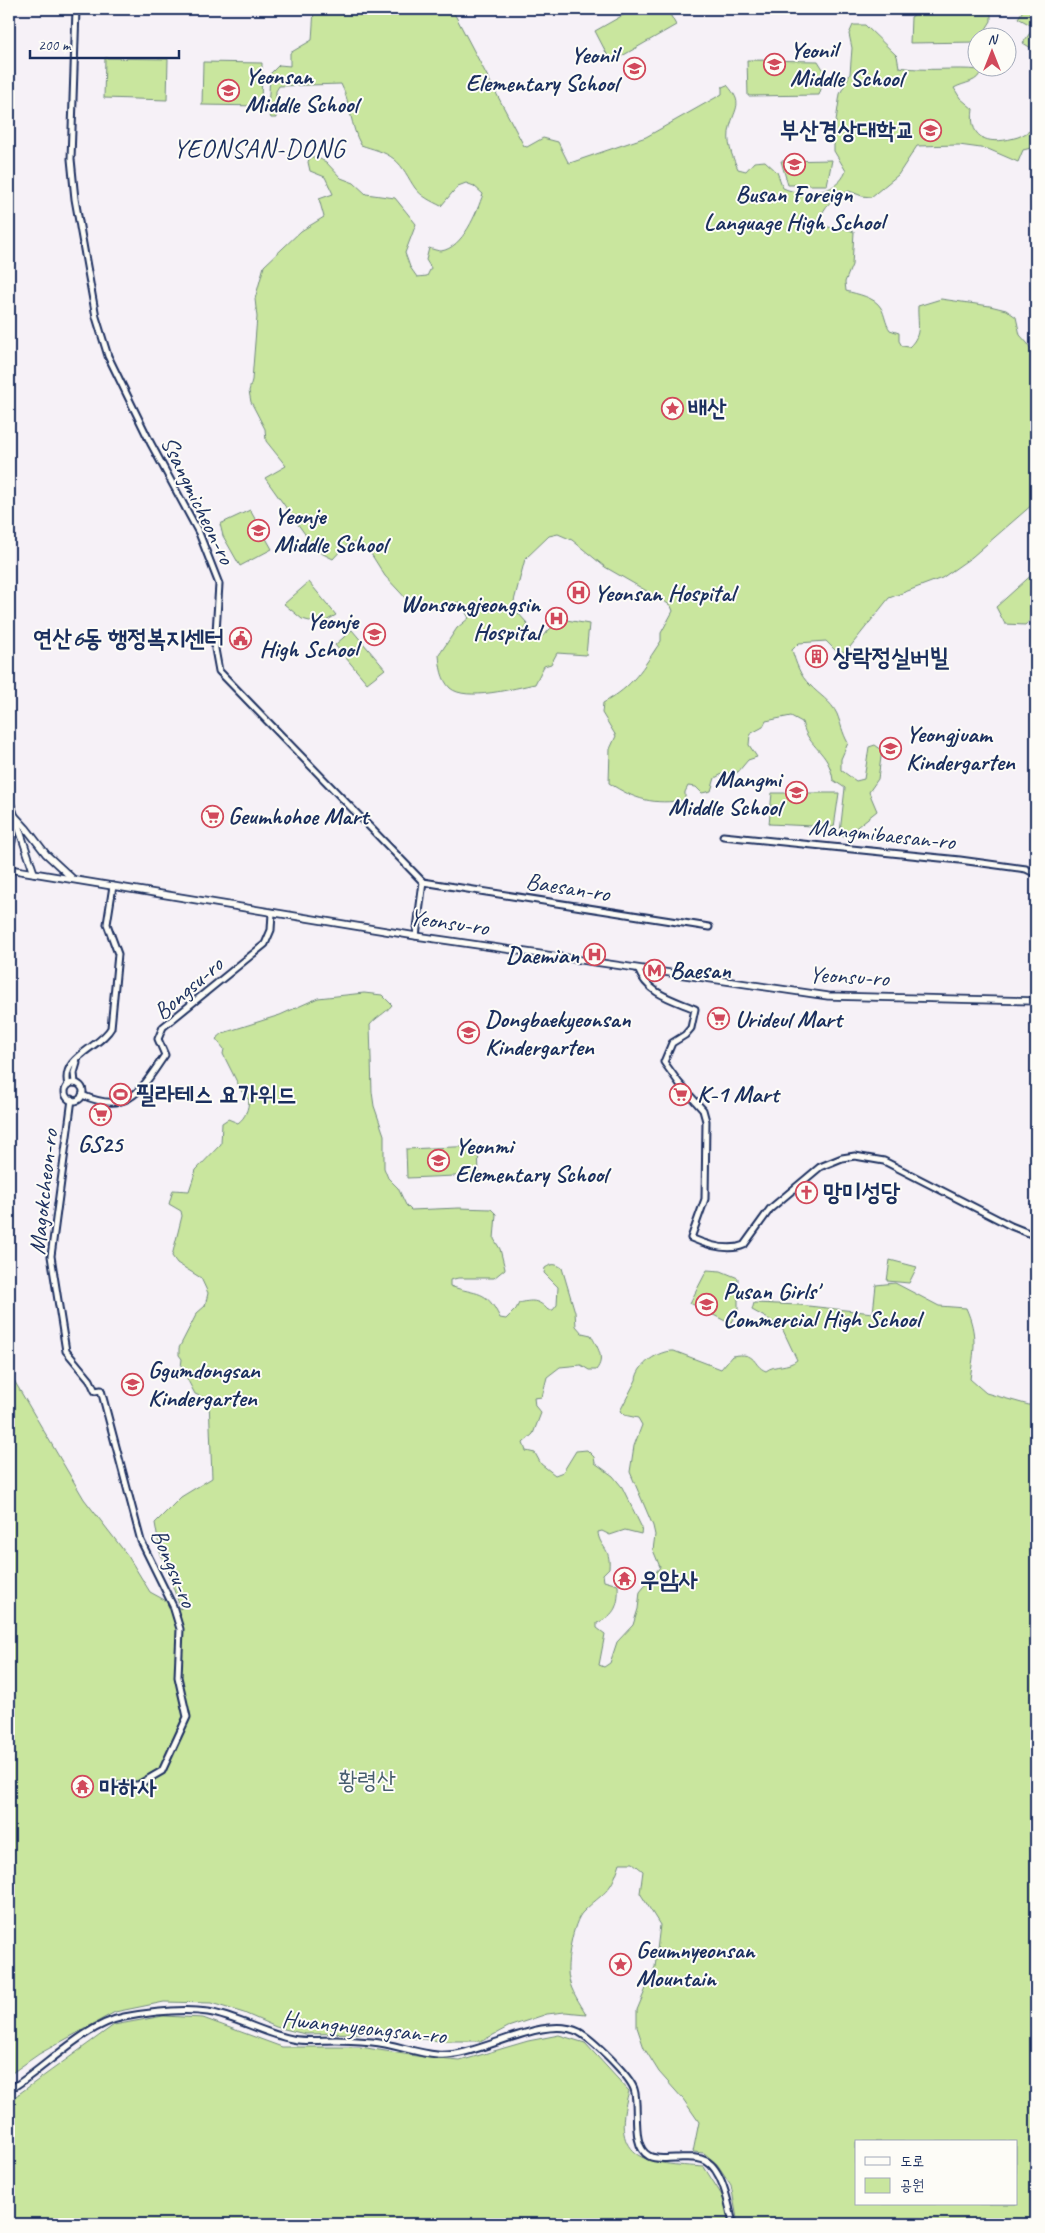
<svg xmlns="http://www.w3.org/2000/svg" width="1045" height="2233" viewBox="0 0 1045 2233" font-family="Caveat,'Poor Story',sans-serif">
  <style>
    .green { fill: #c9e69e; stroke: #728a7e; fill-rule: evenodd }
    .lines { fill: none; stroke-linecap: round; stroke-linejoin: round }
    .tertiary-casing { stroke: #1b2f5e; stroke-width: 9 }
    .secondary-casing { stroke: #1b2f5e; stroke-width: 9 }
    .tertiary { stroke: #fdfcf7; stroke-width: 5 }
    .secondary { stroke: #fdfcf7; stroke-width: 5.5 }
    .labels { text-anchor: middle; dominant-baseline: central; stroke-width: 4; stroke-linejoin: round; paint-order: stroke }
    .poi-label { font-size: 24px; font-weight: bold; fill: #1b2f5e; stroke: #fdfcf7; text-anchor: start }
    .street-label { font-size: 24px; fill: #1b2f5e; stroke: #fdfcf7 }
    .park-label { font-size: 24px; fill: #465d6e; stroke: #fdfcf7 }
    .quarter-label { font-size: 26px; letter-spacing: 1px; fill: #1b2f5e; stroke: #fdfcf7 }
  </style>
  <rect width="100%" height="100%" fill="#f6f1f7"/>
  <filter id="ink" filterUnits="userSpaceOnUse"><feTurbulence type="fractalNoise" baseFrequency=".02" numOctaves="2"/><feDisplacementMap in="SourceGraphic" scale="10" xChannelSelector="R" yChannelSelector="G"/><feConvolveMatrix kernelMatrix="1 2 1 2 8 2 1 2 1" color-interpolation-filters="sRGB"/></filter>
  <g filter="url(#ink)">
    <g class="green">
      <path d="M314 9H460L454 13 524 146 527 147 543 138 558 142 568 162 570 163 646 137 722 94V87L727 85C744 104 735 107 730 127 726 142 732 156 738 169L746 171 754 162 765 161 777 172 783 188C803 197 837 195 846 171L834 151V134L840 94 850 74 852 48 849 34 853 25H865L897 56 899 67C929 72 952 67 981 70 979 83 964 82 954 88L960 98 973 109C968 142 992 145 1018 137 1024 135 1030 130 1036 128V142L1031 148 1023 150 1018 162 988 149 959 145 917 146 898 175 871 197 862 196 849 191C831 199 826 204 818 222 831 232 841 225 854 232L852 265 845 282 846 291C857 294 875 297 881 308 885 315 885 323 890 330L899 333V341L902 346 909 347C923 334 917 323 918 306L941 299 990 306 1006 310 1016 317 1020 335 1028 344 1036 359V499L1033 504 972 557 942 578 889 598 846 652 836 651 826 641 799 643 792 650C796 663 800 676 810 685 819 695 831 701 837 714 841 724 842 732 848 743L841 759V770L856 781 864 779 869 747 875 745 882 750 878 779 869 792 877 811 848 834 843 837 840 833 845 788 833 780C829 750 809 750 802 722L791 716 766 721 763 727 750 734 749 745 757 757 748 760 738 772 722 774 715 778 711 791 702 793 696 787 688 786 685 792V800C654 805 635 800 609 783L610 749 616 736 602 713 603 703C634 686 642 669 661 641V633L673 611 671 606 664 601 605 567 572 540 558 534 549 536 525 559 514 601 517 612 528 624 524 631 527 636 538 640 561 619 589 624 586 655 557 653 551 664 544 666 535 684C515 688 466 702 450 688 441 679 440 666 439 655L457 628 469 618 460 602 421 609 411 604 385 576 368 549 356 542 344 547 333 559 317 551 265 478 286 466 266 441 265 429 251 402 249 391 252 380 257 317 255 299 264 266 301 231 324 217 319 199 333 194 325 177 310 171 308 162 310 157H316L326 162 341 178 354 183 366 194 395 198 416 224 405 253 410 267 417 277 427 276 431 268 426 260 429 248C432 249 438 251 441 251 463 248 477 212 483 194L474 186 466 183 458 186 441 206C431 201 422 197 415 188 408 178 404 167 394 159 384 151 372 149 361 145 350 126 351 103 341 84L279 86 276 91V118H271L268 112 270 74 279 65 290 66V53L312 40Z"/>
      <path d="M634 9H667L676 25 615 60 609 58 595 31Z"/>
      <path d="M919 9H991V21L981 37 978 38 977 42 910 43 911 17 918 12Z"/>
      <path d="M1024 9H1031L1036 12V51L1023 43 1034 27 1018 18Z"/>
      <path d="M105 58 168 59 167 100 104 98Z"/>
      <path d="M747 60 818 61 826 74 819 95 748 96Z"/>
      <path d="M203 62 262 63 261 106 202 105Z"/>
      <path d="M832 160 827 185H788L781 161Z"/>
      <path d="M250 510 272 549 240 566 223 536 220 524Z"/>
      <path d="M1036 571V615L1025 625 1005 624 996 607Z"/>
      <path d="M309 582 336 615 321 624 302 619 284 604Z"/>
      <path d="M352 630 385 669 367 683 335 645Z"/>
      <path d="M772 793H839L834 827 769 824Z"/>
      <path d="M364 993 382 995 392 1005C385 1014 376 1017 370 1025L372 1092 374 1106 384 1135V1168L388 1178 398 1188 406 1205 411 1210 459 1208 491 1209 496 1214 494 1239 500 1249 505 1269 494 1278H458L450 1280V1286C478 1296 486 1288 500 1318L506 1319 516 1309 519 1303C532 1300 538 1299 548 1310H553L557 1305 558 1287 544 1273 545 1268C551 1264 555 1263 562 1268L575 1312 576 1326 582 1333 591 1335C597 1347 606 1358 596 1370H589L581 1365 560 1367 547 1377 542 1397 534 1398 535 1406 541 1413 533 1434 523 1443 526 1451 535 1453 541 1464 555 1475 563 1472 576 1451 587 1450 594 1457 595 1463 613 1476 622 1487 642 1528 641 1534 625 1530 610 1535 602 1531 598 1532C599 1547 611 1547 609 1568L603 1574 604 1581 618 1585C619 1604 616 1615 597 1623V1628L605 1634 599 1665 604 1667 610 1663 617 1642 633 1625 638 1609 640 1592 660 1567 653 1550 655 1535 653 1526 630 1472 634 1446 642 1425 638 1418 624 1415 620 1411 636 1380C637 1365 659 1350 674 1351L721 1369 732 1356C758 1351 752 1366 766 1371 775 1364 788 1368 797 1360L781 1326 752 1310 754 1303 799 1305 873 1313 876 1285 895 1283 939 1306 966 1308C978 1335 974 1351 970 1379L986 1393 1036 1407V2224H738L731 2185 717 2164 704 2153 693 2152 699 2122 683 2099 659 2072 644 2048 637 2027V2010L655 1967 660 1925 640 1893 643 1871 633 1863H620C610 1895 604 1891 583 1912 573 1921 565 1966 569 1979 571 1991 580 2003 586 2014L565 2012 547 2014 508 2027 482 2041H440L368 2033 305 2034 276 2027 244 2013 211 2003 164 2002 115 2012 39 2054 9 2075V1374L12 1377 84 1499 128 1556 150 1592 181 1609 160 1552 155 1523 181 1497 212 1478 209 1400 195 1394 181 1367 182 1359 179 1355V1348L197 1313 205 1306 208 1293 201 1278 177 1263 172 1256 182 1216 181 1211 169 1204 173 1190 189 1191 196 1170 221 1144 222 1123 228 1119 238 1123C246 1117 248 1109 249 1100L242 1092 223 1054 224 1049 216 1039 223 1033 280 1015 318 998ZM856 2142H1016V2204H856Z"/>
      <path d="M478 1146 479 1175 407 1178 406 1149Z"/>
      <path d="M890 1260 917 1267 909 1283 887 1281Z"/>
      <path d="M707 1270 721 1271 738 1278V1312L731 1324 690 1303Z"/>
      <path d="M163 2016 203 2018 282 2047H360L429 2058 460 2061 528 2041 559 2035 585 2043 629 2091C608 2163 647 2163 704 2167L723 2197 730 2224H9V2101L114 2025Z"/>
    </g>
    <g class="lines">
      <defs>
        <g id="tertiary">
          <path d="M76 9 71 159 75 199 96 317 108 356 150 442 199 533 219 584 215 649 219 671 423 882 416 936"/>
          <path d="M723 836 960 860 1026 869 1036 874"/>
          <path d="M423 882 709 927"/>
          <path d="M638 969C648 994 671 999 695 1009L691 1028 685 1035 672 1043 664 1062 679 1083 703 1110 706 1121 705 1199 691 1238C707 1245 728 1252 744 1245L770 1209 820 1167 842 1158 855 1156 884 1161 1011 1226 1036 1236"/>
          <path d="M75 1083 74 1073 77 1063"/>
          <circle cx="74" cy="1092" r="9"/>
          <path d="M68 1085C60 1057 101 1047 111 1028L118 954 107 924 113 886"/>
          <path d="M82 1095C130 1116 141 1089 165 1055L158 1039 163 1027 265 944 271 930 272 913"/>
          <path d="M72 1099 51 1256 66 1351 90 1380 95 1391 101 1390 141 1541 173 1606 180 1629 178 1677 187 1717 162 1771 138 1785H119"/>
          <path d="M9 2090C45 2069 83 2025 124 2017 151 2012 181 2008 208 2012 237 2017 263 2033 292 2039 306 2042 322 2040 336 2040 348 2040 360 2041 372 2042 394 2044 415 2053 437 2055 477 2059 542 2013 579 2032 593 2040 629 2075 634 2089 640 2106 630 2146 649 2156 656 2160 667 2158 675 2158 685 2158 697 2156 706 2161 723 2170 729 2206 733 2224"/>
        </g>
        <g id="secondary">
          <path d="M9 799 34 873"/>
          <path d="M15 816 26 828 46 854 73 879"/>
          <path d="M9 850 12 841 14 819"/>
          <path d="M9 869 416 936 828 996 1036 1001"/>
        </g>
      </defs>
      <use href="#tertiary" class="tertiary-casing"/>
      <use href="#secondary" class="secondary-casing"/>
      <use href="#tertiary" class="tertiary"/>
      <use href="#secondary" class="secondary"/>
    </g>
  </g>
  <defs>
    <symbol id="school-ring" viewBox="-11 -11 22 22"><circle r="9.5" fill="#fdfcf7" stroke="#d1495b" stroke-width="1.5"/><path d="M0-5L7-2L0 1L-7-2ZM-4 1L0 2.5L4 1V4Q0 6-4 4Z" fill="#d1495b"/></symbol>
    <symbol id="university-ring" viewBox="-11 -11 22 22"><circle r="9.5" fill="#fdfcf7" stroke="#d1495b" stroke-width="1.5"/><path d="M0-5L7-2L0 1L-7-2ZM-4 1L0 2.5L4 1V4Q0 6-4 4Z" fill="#d1495b"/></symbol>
    <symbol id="sight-ring" viewBox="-11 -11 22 22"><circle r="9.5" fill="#fdfcf7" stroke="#d1495b" stroke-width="1.5"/><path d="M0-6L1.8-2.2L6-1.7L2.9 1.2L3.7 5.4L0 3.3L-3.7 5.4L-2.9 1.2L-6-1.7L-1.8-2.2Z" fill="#d1495b"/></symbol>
    <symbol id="hospital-ring" viewBox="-11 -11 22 22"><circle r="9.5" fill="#fdfcf7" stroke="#d1495b" stroke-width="1.5"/><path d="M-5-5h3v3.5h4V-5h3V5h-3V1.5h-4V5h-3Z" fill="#d1495b"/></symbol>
    <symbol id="civic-ring" viewBox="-11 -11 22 22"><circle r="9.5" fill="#fdfcf7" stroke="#d1495b" stroke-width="1.5"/><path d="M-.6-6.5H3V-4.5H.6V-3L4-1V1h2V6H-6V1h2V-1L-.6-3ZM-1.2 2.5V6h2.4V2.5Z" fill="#d1495b"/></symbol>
    <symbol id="building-ring" viewBox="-11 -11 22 22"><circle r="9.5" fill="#fdfcf7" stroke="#d1495b" stroke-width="1.5"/><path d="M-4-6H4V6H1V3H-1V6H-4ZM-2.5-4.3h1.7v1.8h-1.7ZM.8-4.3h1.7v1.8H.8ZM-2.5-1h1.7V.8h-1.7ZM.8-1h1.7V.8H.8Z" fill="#d1495b"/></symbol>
    <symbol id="supermarket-ring" viewBox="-11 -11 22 22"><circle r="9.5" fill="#fdfcf7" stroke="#d1495b" stroke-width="1.5"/><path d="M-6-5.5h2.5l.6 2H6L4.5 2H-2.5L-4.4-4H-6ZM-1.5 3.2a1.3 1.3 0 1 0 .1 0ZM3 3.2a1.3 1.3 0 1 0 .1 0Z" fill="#d1495b"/></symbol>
    <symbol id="metro-ring" viewBox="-11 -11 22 22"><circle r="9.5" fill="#fdfcf7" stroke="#d1495b" stroke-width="1.5"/><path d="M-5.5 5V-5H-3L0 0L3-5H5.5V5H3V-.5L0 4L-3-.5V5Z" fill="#d1495b"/></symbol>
    <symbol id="stadium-ring" viewBox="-11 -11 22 22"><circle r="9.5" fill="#fdfcf7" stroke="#d1495b" stroke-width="1.5"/><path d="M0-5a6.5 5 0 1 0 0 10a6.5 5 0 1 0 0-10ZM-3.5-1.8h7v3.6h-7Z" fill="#d1495b"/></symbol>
    <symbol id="church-ring" viewBox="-11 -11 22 22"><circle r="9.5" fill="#fdfcf7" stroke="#d1495b" stroke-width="1.5"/><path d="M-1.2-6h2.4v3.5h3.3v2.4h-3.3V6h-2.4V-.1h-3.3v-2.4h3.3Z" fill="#d1495b"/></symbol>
    <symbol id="temple-ring" viewBox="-11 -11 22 22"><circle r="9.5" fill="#fdfcf7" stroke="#d1495b" stroke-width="1.5"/><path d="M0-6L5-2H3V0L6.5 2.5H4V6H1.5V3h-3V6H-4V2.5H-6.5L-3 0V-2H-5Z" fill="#d1495b"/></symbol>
  </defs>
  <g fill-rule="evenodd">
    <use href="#school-ring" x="762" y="52" width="25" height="25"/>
    <use href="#school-ring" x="622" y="56" width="25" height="25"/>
    <use href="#school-ring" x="216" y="78" width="25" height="25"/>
    <use href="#university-ring" x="918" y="118" width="25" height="25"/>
    <use href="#school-ring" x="782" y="152" width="25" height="25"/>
    <use href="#sight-ring" x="660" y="396" width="25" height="25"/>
    <use href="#school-ring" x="246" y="518" width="25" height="25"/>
    <use href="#hospital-ring" x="566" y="580" width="25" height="25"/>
    <use href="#hospital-ring" x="544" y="606" width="25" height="25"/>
    <use href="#school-ring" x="362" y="622" width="25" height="25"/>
    <use href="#civic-ring" x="228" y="626" width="25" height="25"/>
    <use href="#building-ring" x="804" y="644" width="25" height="25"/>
    <use href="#school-ring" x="878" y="736" width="25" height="25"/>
    <use href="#school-ring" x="784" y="780" width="25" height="25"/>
    <use href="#supermarket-ring" x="200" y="804" width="25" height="25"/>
    <use href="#hospital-ring" x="582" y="942" width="25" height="25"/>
    <use href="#metro-ring" x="642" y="958" width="25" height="25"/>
    <use href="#supermarket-ring" x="706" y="1006" width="25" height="25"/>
    <use href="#school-ring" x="456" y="1020" width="25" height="25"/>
    <use href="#stadium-ring" x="108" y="1082" width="25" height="25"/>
    <use href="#supermarket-ring" x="668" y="1082" width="25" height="25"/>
    <use href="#supermarket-ring" x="88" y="1102" width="25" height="25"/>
    <use href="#school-ring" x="426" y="1148" width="25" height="25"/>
    <use href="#church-ring" x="794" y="1180" width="25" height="25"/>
    <use href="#school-ring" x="694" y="1292" width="25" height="25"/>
    <use href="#school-ring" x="120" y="1372" width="25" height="25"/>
    <use href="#temple-ring" x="612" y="1566" width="25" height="25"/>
    <use href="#temple-ring" x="70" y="1774" width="25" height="25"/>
    <use href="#sight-ring" x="608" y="1952" width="25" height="25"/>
  </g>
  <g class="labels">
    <g class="poi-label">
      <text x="790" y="50">Yeonil<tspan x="790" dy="28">Middle School</tspan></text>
      <text x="618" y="55" text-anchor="end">Yeonil<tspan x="618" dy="28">Elementary School</tspan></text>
      <text x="245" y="76">Yeonsan<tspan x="245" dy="28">Middle School</tspan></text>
      <text x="915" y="130" text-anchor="end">부산경상대학교</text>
      <text x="794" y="194" text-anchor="middle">Busan Foreign<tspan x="794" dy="28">Language High School</tspan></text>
      <text x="688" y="408">배산</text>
      <text x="274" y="516">Yeonje<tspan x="274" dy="28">Middle School</tspan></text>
      <text x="594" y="593">Yeonsan Hospital</text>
      <text x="540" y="604" text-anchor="end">Wonsongjeongsin<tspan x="540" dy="28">Hospital</tspan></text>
      <text x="358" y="621" text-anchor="end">Yeonje<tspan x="358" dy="28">High School</tspan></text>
      <text x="224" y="638" text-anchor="end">연산6동 행정복지센터</text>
      <text x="833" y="657">상락정실버빌</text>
      <text x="906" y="734">Yeongjuam<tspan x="906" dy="28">Kindergarten</tspan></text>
      <text x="781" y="779" text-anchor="end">Mangmi<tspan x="781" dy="28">Middle School</tspan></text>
      <text x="228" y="816">Geumhohoe Mart</text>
      <text x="579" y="955" text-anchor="end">Daemian</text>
      <text x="670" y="970">Baesan</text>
      <text x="485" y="1019">Dongbaekyeonsan<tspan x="485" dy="28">Kindergarten</tspan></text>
      <text x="735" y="1019">Urideul Mart</text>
      <text x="136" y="1094">필라테스 요가위드</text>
      <text x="697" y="1094">K-1 Mart</text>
      <text x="100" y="1144" text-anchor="middle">GS25</text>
      <text x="455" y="1146">Yeonmi<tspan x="455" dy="28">Elementary School</tspan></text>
      <text x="823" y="1192">망미성당</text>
      <text x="723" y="1291">Pusan Girls'<tspan x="723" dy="28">Commercial High School</tspan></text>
      <text x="148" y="1370">Ggumdongsan<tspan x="148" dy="28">Kindergarten</tspan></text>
      <text x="640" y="1579">우암사</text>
      <text x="99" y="1787">마하사</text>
      <text x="636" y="1950">Geumnyeonsan<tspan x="636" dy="28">Mountain</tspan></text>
    </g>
    <g class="street-label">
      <text transform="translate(198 500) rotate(64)">Ssangmicheon-ro</text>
      <text transform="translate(882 834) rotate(6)">Mangmibaesan-ro</text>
      <text transform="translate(568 887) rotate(9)">Baesan-ro</text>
      <text transform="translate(449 922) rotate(8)">Yeonsu-ro</text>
      <text transform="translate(849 976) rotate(3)">Yeonsu-ro</text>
      <text transform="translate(188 988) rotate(-41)">Bongsu-ro</text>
      <text transform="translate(43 1192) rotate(-84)">Magokcheon-ro</text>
      <text transform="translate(174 1568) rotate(67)">Bongsu-ro</text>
      <text transform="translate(364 2027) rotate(6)">Hwangnyeongsan-ro</text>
    </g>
    <g class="park-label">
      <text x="367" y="1780">황령산</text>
    </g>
    <g class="quarter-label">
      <text x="259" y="148">YEONSAN-DONG</text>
    </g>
  </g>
  <rect width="1045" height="2233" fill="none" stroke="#fdfcf7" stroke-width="30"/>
  <rect x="15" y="15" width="1015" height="2203" fill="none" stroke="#1b2f5e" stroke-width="2" filter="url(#ink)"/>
  <rect x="855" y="2140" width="162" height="65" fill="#fdfcf7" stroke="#a3aaba"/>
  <rect x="865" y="2157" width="25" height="8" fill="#fdfcf7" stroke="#a3aaba"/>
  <text x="900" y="2166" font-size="15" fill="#1b2f5e">도로</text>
  <rect x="865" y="2178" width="25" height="15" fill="#c9e69e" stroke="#a3aaba"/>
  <text x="900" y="2190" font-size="15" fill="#1b2f5e">공원</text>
  <g transform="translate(992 52)"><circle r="24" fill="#fdfcf7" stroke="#a3aaba"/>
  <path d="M0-4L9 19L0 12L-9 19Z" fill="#d1495b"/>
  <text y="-8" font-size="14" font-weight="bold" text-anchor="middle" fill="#1b2f5e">N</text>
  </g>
  <path d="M30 50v8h149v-8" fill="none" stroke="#1b2f5e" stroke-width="2.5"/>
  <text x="38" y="50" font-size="15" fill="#1b2f5e" stroke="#fdfcf7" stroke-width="4" paint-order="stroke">200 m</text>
</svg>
